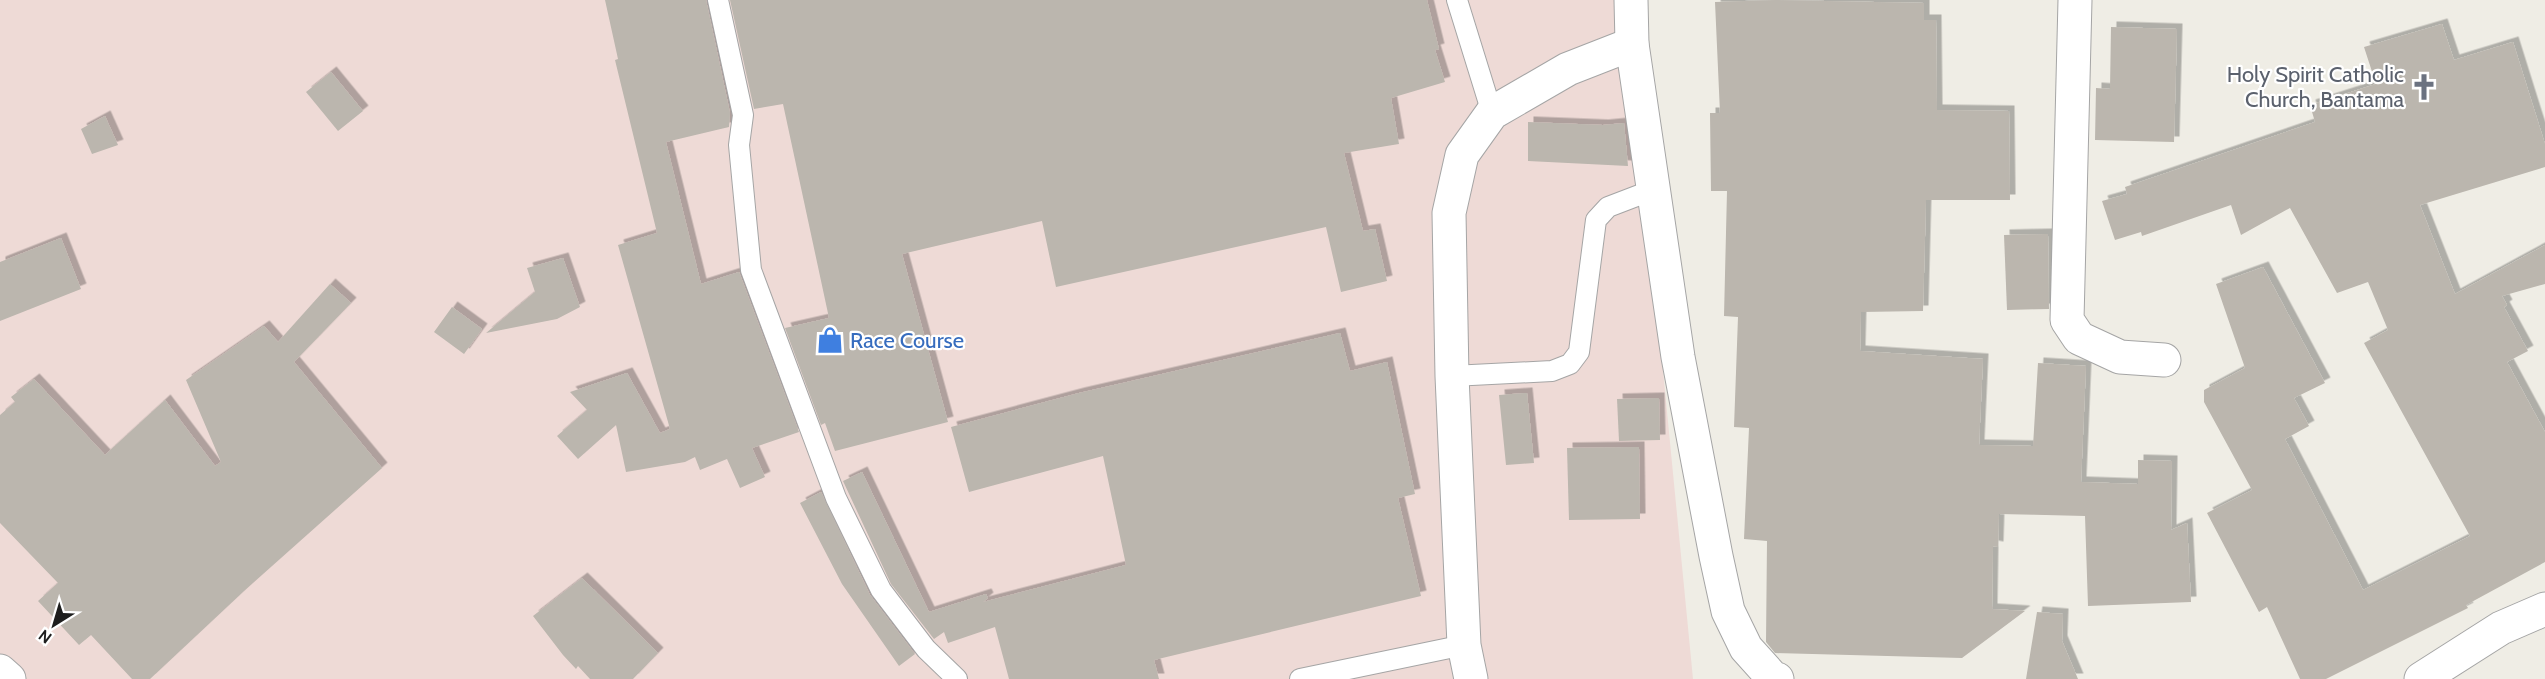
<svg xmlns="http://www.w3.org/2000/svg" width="2545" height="679" viewBox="0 0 2545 679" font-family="Cabin,sans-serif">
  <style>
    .commercial { fill: #eedad6 }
    .building { fill: #bbb6ae; filter: url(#shadow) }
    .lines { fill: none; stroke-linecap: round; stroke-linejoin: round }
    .service-casing { stroke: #a5a5a5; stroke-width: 22 }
    .minor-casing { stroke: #a5a5a5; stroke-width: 35 }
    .service { stroke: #fff; stroke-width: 20 }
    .minor { stroke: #fff; stroke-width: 33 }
    .labels { text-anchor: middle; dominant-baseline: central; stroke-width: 4.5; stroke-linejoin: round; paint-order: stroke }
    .worship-label { font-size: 22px; fill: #5b616d; stroke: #fff; text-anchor: end }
    .shop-label { font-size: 22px; fill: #366cbe; stroke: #fff; text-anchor: start }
  </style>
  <defs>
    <filter id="shadow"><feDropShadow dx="5.5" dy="-5.5" stdDeviation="0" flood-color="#0004"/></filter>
  </defs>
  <rect width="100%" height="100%" fill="#efede5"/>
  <path class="commercial" d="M0 0H1627L1693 679H0Z"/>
  <g class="building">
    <path d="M605 0H706L730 113 729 127 666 142 701 284 739 272 799 432 752 448 765 477 740 488 727 459 700 470 695 457 685 462 626 472 616 425 578 459 557 436 587 410 570 392 627 373 660 433 670 429 618 245 657 233 615 60 618 59Z"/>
    <path d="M730 0H1427L1439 49 1435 50 1445 82 1391 98 1399 144 1344 153 1363 231 1375 229 1387 281 1341 292 1326 227 1056 287 1042 221 902 254 948 422 835 451 825 423 821 425 785 328 829 318 783 104 754 109Z"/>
    <path d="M1776 0 1924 3V20H1936L1937 110 2009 111 2010 200H1926L1923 311 1861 312 1860 351 1983 359 1979 445 2033 446 2038 363 2086 366 2081 482 2138 484V460L2172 461 2171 530 2187 523 2191 602 2088 606 2085 516 1999 514 1998 547 1993 546 1992 609 2025 611 1962 658 1775 653 1766 642 1767 541 1744 539 1749 428 1734 427 1738 317 1724 316 1727 191H1711L1710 113H1720L1715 2Z"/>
    <path d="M2442 24 2454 60 2513 42 2545 144V167L2420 205 2455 294 2545 245V284L2502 296 2507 305 2504 307 2528 351 2507 362 2545 432V562L2466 605 2468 608 2326 679H2300L2267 607 2259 612 2207 513 2252 490 2204 402V390L2245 368 2216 284 2263 267 2325 383 2294 398 2309 426 2285 439 2363 590 2470 536 2364 343 2388 330 2368 282 2337 293 2290 208 2241 235 2231 205 2142 236 2141 232 2115 240 2102 201 2127 194 2125 187 2315 122 2310 105 2376 84 2364 47Z"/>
    <path d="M2111 27 2177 29 2174 142 2095 140 2096 88 2110 89Z"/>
    <path d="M331 72 363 111 338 131 306 92Z"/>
    <path d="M105 116 118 145 92 154 81 129Z"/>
    <path d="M1528 122 1603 125 1624 123 1628 166 1528 161Z"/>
    <path d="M2048 234 2049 309 2007 310 2004 235Z"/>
    <path d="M61 238 81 289 0 321V262Z"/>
    <path d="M563 258 580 307 557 319 486 333 535 292 527 268Z"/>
    <path d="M330 284 351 303 294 362 382 468 244 591 150 679H132L91 635 79 645 38 601 58 583 0 523V415L15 402 11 397 34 379 105 455 165 400 215 466 221 462 186 380 264 326 278 342Z"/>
    <path d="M452 307 482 329 464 354 434 332Z"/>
    <path d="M1340 333 1350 371 1387 362 1415 494 1398 498 1421 596 1154 660 1159 679H1009L995 627 948 643 944 632 934 639 891 584 843 481 862 472 929 612 986 594 988 598 983 602 1126 565 1103 456 969 492 951 427 1079 393Z"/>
    <path d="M1527 393 1534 463 1506 465 1499 395Z"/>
    <path d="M1659 398 1660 440 1619 441 1617 399Z"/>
    <path d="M1639 447 1640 519 1569 520 1567 448Z"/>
    <path d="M821 492 870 595 915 654 899 666 842 584 800 503Z"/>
    <path d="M582 578 658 653 633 679H590L578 666 576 669 563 655 533 616Z"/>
    <path d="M2037 612 2063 614 2062 641 2078 679H2026Z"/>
  </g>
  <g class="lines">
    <defs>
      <g id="service">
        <path d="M718 0 743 115 739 145 751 270 836 498 881 590 926 649 957 679"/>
        <path d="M1457 0 1492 113"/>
        <path d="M1452 376 1552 371 1570 364 1579 352 1596 220 1608 207 1655 189"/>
        <path d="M1300 679 1464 645"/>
      </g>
      <g id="minor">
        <path d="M1631 0 1632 44 1678 357 1716 556 1728 611 1746 648 1773 678 1777 679"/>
        <path d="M2075 0 2067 320 2079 338 2120 357 2164 360"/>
        <path d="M0 671 9 679"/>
        <path d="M1471 679 1464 645 1452 376 1449 213 1462 155 1492 113 1568 69 1632 44"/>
        <path d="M2421 679 2501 628 2545 609"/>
      </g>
    </defs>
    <use href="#service" class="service-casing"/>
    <use href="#minor" class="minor-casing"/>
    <use href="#service" class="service"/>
    <use href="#minor" class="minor"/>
  </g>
  <defs>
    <symbol id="church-bare" viewBox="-9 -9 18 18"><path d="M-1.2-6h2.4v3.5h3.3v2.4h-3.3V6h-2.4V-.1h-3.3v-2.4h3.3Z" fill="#6b7280" stroke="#fff" stroke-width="2.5" paint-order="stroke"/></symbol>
    <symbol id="shop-bare" viewBox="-9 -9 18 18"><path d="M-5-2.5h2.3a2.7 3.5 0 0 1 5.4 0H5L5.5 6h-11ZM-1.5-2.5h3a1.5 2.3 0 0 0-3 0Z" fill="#3f7fe0" stroke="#fff" stroke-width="2.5" paint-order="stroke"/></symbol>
  </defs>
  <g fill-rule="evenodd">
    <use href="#church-bare" x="2405" y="68" width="38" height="38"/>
    <use href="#shop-bare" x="811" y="321" width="38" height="38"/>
  </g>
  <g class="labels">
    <g class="worship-label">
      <text x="2404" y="74">Holy Spirit Catholic<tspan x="2404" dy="25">Church, Bantama</tspan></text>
    </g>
    <g class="shop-label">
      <text x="850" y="340">Race Course</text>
    </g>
  </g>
  <g transform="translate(54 625) rotate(217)" stroke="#ffffff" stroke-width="4.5" paint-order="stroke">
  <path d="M0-4.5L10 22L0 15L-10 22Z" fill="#1e1e1e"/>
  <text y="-9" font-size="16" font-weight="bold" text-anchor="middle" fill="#1e1e1e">N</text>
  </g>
</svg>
